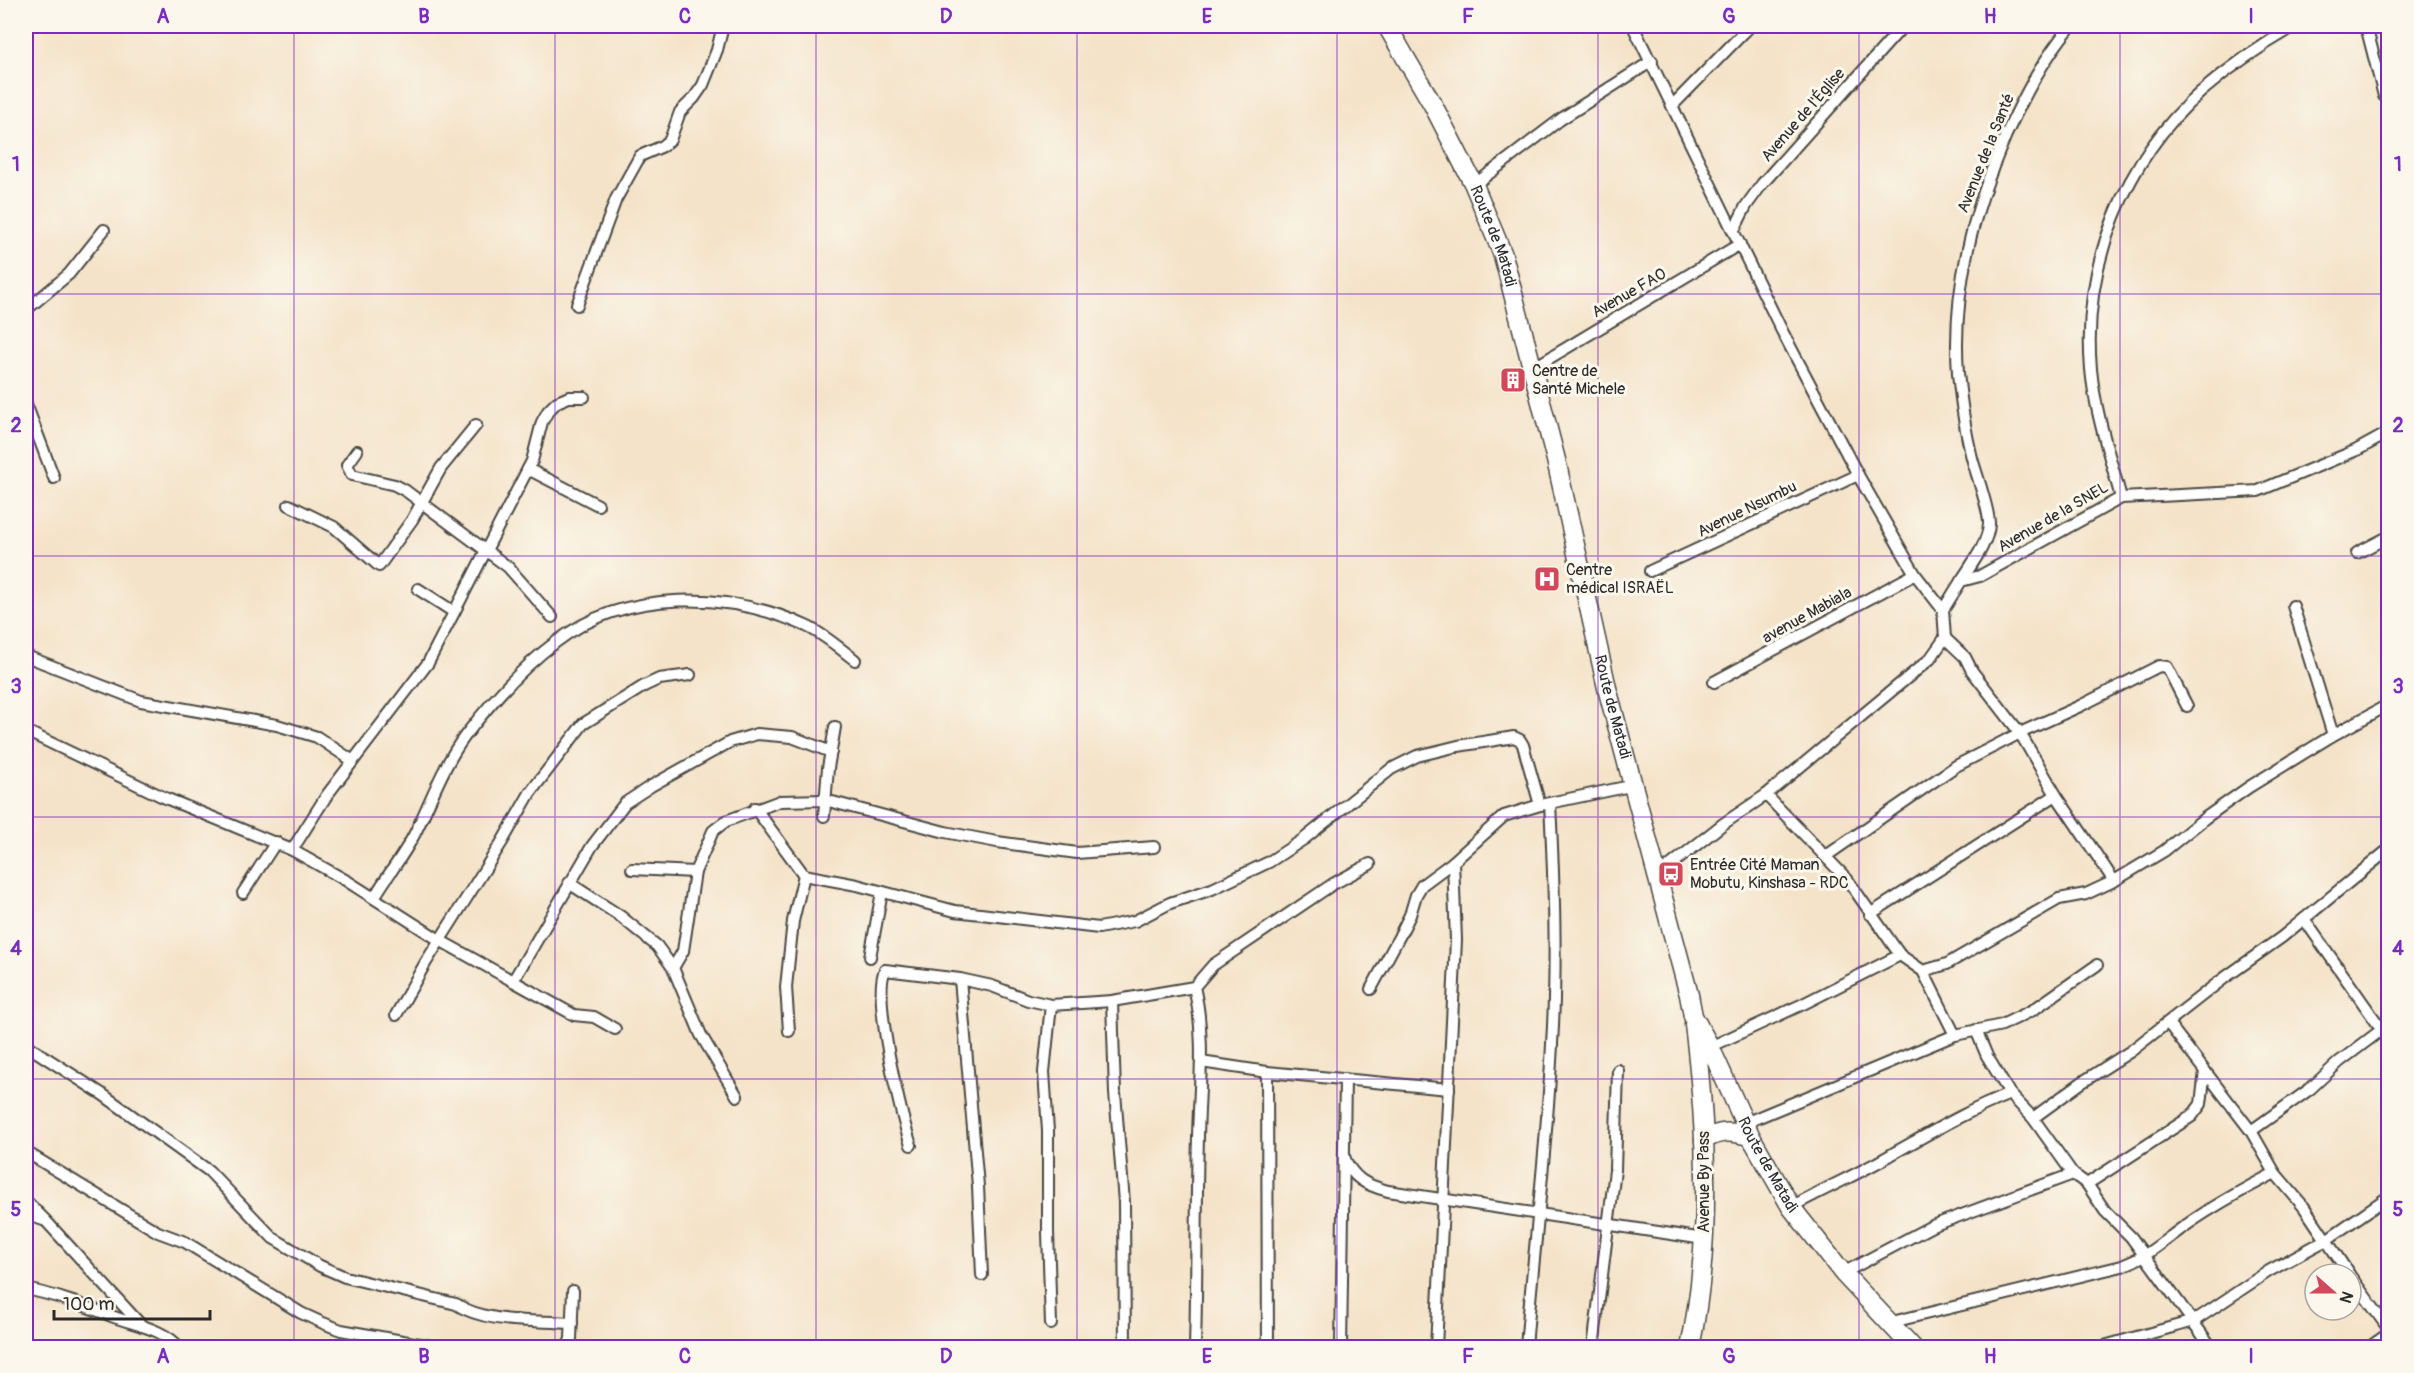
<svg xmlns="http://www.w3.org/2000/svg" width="2414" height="1373" viewBox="0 0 2414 1373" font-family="Pangolin,sans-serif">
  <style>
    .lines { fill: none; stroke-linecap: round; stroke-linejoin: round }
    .street-casing { stroke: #494743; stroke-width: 14 }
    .highway-casing { stroke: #494743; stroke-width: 21 }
    .street { stroke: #fff; stroke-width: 10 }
    .highway { stroke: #fff; stroke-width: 18 }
    .grid { fill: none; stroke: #7b2cbf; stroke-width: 1.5; stroke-opacity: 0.55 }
    .labels { text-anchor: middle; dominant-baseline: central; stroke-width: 6; stroke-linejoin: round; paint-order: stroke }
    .street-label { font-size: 16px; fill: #2b2b2b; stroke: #fbf7ec }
    .poi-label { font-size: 16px; fill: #2b2b2b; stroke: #fbf7ec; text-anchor: start }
    .neatline { fill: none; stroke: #7b2cbf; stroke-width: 2 }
    .grid-label { font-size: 20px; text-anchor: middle; font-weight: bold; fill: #7b2cbf }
  </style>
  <rect width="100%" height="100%" fill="#fbf7ec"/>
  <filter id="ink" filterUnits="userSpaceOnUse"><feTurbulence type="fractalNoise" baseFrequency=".0167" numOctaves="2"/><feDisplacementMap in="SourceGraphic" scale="12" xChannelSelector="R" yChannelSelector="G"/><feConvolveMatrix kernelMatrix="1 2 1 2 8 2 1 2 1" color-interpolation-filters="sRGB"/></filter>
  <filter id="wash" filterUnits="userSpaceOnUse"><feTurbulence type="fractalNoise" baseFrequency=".008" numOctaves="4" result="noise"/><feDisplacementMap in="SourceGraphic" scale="24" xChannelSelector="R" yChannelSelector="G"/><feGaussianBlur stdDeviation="1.35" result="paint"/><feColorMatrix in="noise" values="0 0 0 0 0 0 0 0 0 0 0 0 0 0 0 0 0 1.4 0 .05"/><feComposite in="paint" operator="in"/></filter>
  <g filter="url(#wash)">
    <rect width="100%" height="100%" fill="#f4e3c9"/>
  </g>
  <g filter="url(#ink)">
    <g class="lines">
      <defs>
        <g id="street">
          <path d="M1633 26 1782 331 1858 475 1915 574 1943 610"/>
          <path d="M2366 26 2384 96"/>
          <path d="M1673 105 1750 26"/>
          <path d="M1474 185 1561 119 1652 61"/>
          <path d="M1734 230 1746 206 1762 184 1903 26"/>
          <path d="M577 305 616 199 640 156 663 146 670 140 680 112 694 98 703 85 717 50 723 26"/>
          <path d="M26 310 69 274 104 230"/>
          <path d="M1533 368 1740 244"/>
          <path d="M26 404 54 478"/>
          <path d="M357 451 347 465 352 475 395 485 406 491 508 567 552 617"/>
          <path d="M528 469 598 505"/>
          <path d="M2121 498 2258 491 2357 450 2388 433"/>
          <path d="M289 505 334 527 379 566 412 520 441 468 476 425"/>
          <path d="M2357 553 2388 537"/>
          <path d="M1650 571 1858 475"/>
          <path d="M1961 581C1971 565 1988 544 1989 524 1990 512 1976 473 1972 458 1965 430 1961 402 1958 373 1952 290 1973 211 2006 135 2024 96 2043 59 2071 26"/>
          <path d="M418 589 454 612"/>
          <path d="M2293 606 2333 735"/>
          <path d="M1945 638 1965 657 1972 671 2020 733 2056 795 2114 881"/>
          <path d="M26 656 141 701 277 725 317 737 353 761"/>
          <path d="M1714 682 1915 574"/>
          <path d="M26 731 163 797 292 850 347 881 441 941 574 1015 594 1017 615 1029"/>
          <path d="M1766 795 1847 879 1900 955 1923 971 1955 1035"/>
          <path d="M755 808 804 875"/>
          <path d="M824 816 828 768 835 727"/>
          <path d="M292 850 327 795 428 663 532 461 542 422 548 411 557 402 569 397H584"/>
          <path d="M1826 856 1956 766 2020 733 2080 706 2159 666 2167 667 2187 706"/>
          <path d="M632 869 695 872"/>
          <path d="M1657 876 1723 824 1766 795 1930 659 1945 638 1943 610 1961 581 1980 576 2121 498C2110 456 2095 413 2091 369 2082 267 2124 159 2202 91 2231 66 2262 45 2295 26"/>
          <path d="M569 883 620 916 657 946 673 968 701 1035 737 1096"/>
          <path d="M243 893 276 842"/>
          <path d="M374 898C387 875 406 853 417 829 432 798 444 764 465 736 491 702 521 668 556 642 626 588 729 591 806 626 824 634 839 648 855 660"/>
          <path d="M1870 914 2056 795"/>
          <path d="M2304 919 2382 1030"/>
          <path d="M870 957 882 892"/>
          <path d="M673 968 683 951 695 872 713 831 726 821 780 801 825 800 945 832 997 842 1077 853 1154 847"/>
          <path d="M1923 971 1947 964 2059 899 2086 894 2114 881 2164 851 2205 818 2249 787 2333 735 2388 705"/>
          <path d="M960 979 978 1186 982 1275"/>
          <path d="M513 981 592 846 625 803 651 786 730 742 757 734 792 737 831 752"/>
          <path d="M1194 987C1206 1036 1199 1088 1198 1137 1196 1207 1197 1277 1195 1348"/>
          <path d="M1371 989 1399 937 1410 915 1416 895 1422 885 1453 862 1504 816 1540 805 1635 785"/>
          <path d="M1112 1001 1115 1093 1124 1202 1125 1348"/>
          <path d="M1051 1005 1044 1072 1048 1131V1232L1051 1324"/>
          <path d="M396 1015 426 962 502 842 530 793 583 724 644 686 659 679 690 675"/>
          <path d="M2168 1023 2251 1131 2275 1173 2304 1207 2349 1274"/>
          <path d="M1976 1030 1987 1056 2010 1094 2033 1118 2073 1174 2087 1184 2105 1211 2131 1237 2212 1348"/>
          <path d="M789 1031 786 987 793 921 804 875 857 885 955 911 1099 928 1135 921 1170 903 1212 889 1269 862 1304 839 1391 769 1417 756 1458 746 1514 737 1520 740 1523 745 1540 805"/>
          <path d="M26 1045 102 1094 209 1171 273 1238 320 1266 345 1277 456 1304C486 1324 535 1320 572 1323"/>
          <path d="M1710 1047 1803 1004 1900 955"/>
          <path d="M1201 1062 1267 1072 1449 1089"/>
          <path d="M1267 1072 1268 1348"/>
          <path d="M2033 1118 2081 1083 2131 1051 2223 979 2282 937 2388 850"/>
          <path d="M1745 1123 1955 1035 2002 1025 2033 1010 2097 965"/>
          <path d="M2251 1131 2310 1089 2339 1062 2388 1025"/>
          <path d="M911 1145C900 1113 872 997 885 970L960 979 992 986 1028 1000 1051 1005 1112 1001 1194 987 1213 965 1333 884 1370 864"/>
          <path d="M26 1152 158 1232 185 1242 301 1313 323 1323 341 1330 442 1348"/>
          <path d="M1344 1157C1353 1179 1366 1185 1388 1191L1704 1239"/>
          <path d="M2087 1184 2192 1116 2201 1104 2205 1071"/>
          <path d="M26 1201 46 1221 142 1326"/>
          <path d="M1791 1207C1825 1188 1861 1173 1894 1153 1932 1132 1969 1110 2010 1094"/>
          <path d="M26 1214 43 1220"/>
          <path d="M1843 1273 1932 1226 2073 1174"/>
          <path d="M2351 1277 2388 1328"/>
          <path d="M26 1289C56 1295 85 1306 114 1317 136 1325 164 1329 180 1348"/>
          <path d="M1888 1323 2122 1266C2150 1255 2161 1243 2185 1226 2213 1206 2244 1189 2275 1173"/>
          <path d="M567 1348 571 1339 573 1291"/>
          <path d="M1341 1348 1345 1079"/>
          <path d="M1436 1348 1456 940 1453 862"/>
          <path d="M1526 1348C1534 1246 1547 1146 1552 1044 1557 964 1554 883 1550 803"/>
          <path d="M1593 1348 1615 1170 1618 1070"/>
          <path d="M2097 1348 2194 1321 2269 1271 2326 1240 2388 1197"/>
          <path d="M2368 1348 2388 1334"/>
        </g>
        <g id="highway">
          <path id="s1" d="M1387 26 1433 105 1474 185 1503 255 1556 460 1607 688 1689 995 1693 1016 1710 1047 1751 1137 1791 1207 1843 1273 1913 1348"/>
          <path d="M1704 1140C1720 1130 1734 1131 1751 1137"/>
          <path d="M1690 1348C1712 1241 1707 1131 1694 1024"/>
        </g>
      </defs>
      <use href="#street" class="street-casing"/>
      <use href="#highway" class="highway-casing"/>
      <use href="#street" class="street"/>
      <use href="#highway" class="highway"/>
    </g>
  </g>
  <path class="grid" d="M294 26V1348M555 26V1348M816 26V1348M1077 26V1348M1337 26V1348M1598 26V1348M1859 26V1348M2120 26V1348M26 294H2388M26 556H2388M26 817H2388M26 1079H2388"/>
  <defs>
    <symbol id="building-square" viewBox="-11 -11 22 22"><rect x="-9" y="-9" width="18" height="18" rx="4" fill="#d1495b" stroke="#fbf7ec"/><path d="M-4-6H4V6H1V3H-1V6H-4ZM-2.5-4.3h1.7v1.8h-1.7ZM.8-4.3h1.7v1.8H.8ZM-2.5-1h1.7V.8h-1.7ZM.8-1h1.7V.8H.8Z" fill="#fff"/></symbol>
    <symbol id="hospital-square" viewBox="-11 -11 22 22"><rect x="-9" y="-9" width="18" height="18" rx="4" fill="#d1495b" stroke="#fbf7ec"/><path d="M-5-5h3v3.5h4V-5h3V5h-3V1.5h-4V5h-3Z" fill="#fff"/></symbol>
    <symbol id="bus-square" viewBox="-11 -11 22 22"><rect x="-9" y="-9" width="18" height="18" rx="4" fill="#d1495b" stroke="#fbf7ec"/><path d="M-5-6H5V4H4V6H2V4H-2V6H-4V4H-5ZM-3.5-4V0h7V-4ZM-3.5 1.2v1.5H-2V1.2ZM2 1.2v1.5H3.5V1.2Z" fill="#fff"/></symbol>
  </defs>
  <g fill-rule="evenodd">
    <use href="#building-square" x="1498" y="365" width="30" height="30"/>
    <use href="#hospital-square" x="1532" y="564" width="30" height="30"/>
    <use href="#bus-square" x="1656" y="859" width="30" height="30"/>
  </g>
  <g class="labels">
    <g class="street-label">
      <text transform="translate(1803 115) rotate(-49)">Avenue de l'Église</text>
      <text transform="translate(1986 153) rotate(-68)">Avenue de la Santé</text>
      <text stroke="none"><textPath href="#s1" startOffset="236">Route de Matadi</textPath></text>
      <text transform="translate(1629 293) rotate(-30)">Avenue FAO</text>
      <text transform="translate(1747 509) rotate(-26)">Avenue Nsumbu</text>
      <text transform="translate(2053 517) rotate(-30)">Avenue de la SNEL</text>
      <text transform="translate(1807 615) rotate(-29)">avenue Mabiala</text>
      <text stroke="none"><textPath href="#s1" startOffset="722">Route de Matadi</textPath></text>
      <text stroke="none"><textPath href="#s1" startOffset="1208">Route de Matadi</textPath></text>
      <text transform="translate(1704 1182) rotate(-90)">Avenue By Pass</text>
    </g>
    <g class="poi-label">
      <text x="1532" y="371">Centre de<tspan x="1532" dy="18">Santé Michele</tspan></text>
      <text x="1566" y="570">Centre<tspan x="1566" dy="18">médical ISRAËL</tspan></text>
      <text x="1690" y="865">Entrée Cité Maman<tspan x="1690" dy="18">Mobutu, Kinshasa - RDC</tspan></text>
    </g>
  </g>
  <rect width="2414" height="1373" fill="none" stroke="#fbf7ec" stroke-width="66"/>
  <g transform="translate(2333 1292) rotate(111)"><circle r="28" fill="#fbf7ec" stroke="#a8a59f" stroke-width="1.5"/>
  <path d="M0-4.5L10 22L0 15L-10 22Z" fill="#d1495b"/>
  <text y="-9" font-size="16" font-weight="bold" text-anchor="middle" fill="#2b2b2b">N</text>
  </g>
  <path d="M54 1310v9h156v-9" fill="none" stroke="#2b2b2b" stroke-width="3"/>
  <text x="63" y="1310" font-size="18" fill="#2b2b2b" stroke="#fbf7ec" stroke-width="4.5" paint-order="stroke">100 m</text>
  <rect x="33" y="33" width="2348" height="1307" class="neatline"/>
  <g class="grid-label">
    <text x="163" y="23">A</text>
    <text x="424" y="23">B</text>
    <text x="685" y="23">C</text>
    <text x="946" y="23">D</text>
    <text x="1207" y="23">E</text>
    <text x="1468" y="23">F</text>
    <text x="1729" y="23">G</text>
    <text x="1990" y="23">H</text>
    <text x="2251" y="23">I</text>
    <text x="16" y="171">1</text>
    <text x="2398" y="171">1</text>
    <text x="16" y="432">2</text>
    <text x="2398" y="432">2</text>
    <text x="16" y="693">3</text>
    <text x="2398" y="693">3</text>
    <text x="16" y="955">4</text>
    <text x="2398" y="955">4</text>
    <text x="16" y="1216">5</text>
    <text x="2398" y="1216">5</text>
    <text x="163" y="1363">A</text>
    <text x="424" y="1363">B</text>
    <text x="685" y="1363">C</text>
    <text x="946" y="1363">D</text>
    <text x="1207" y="1363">E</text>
    <text x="1468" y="1363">F</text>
    <text x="1729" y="1363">G</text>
    <text x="1990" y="1363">H</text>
    <text x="2251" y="1363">I</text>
  </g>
</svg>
